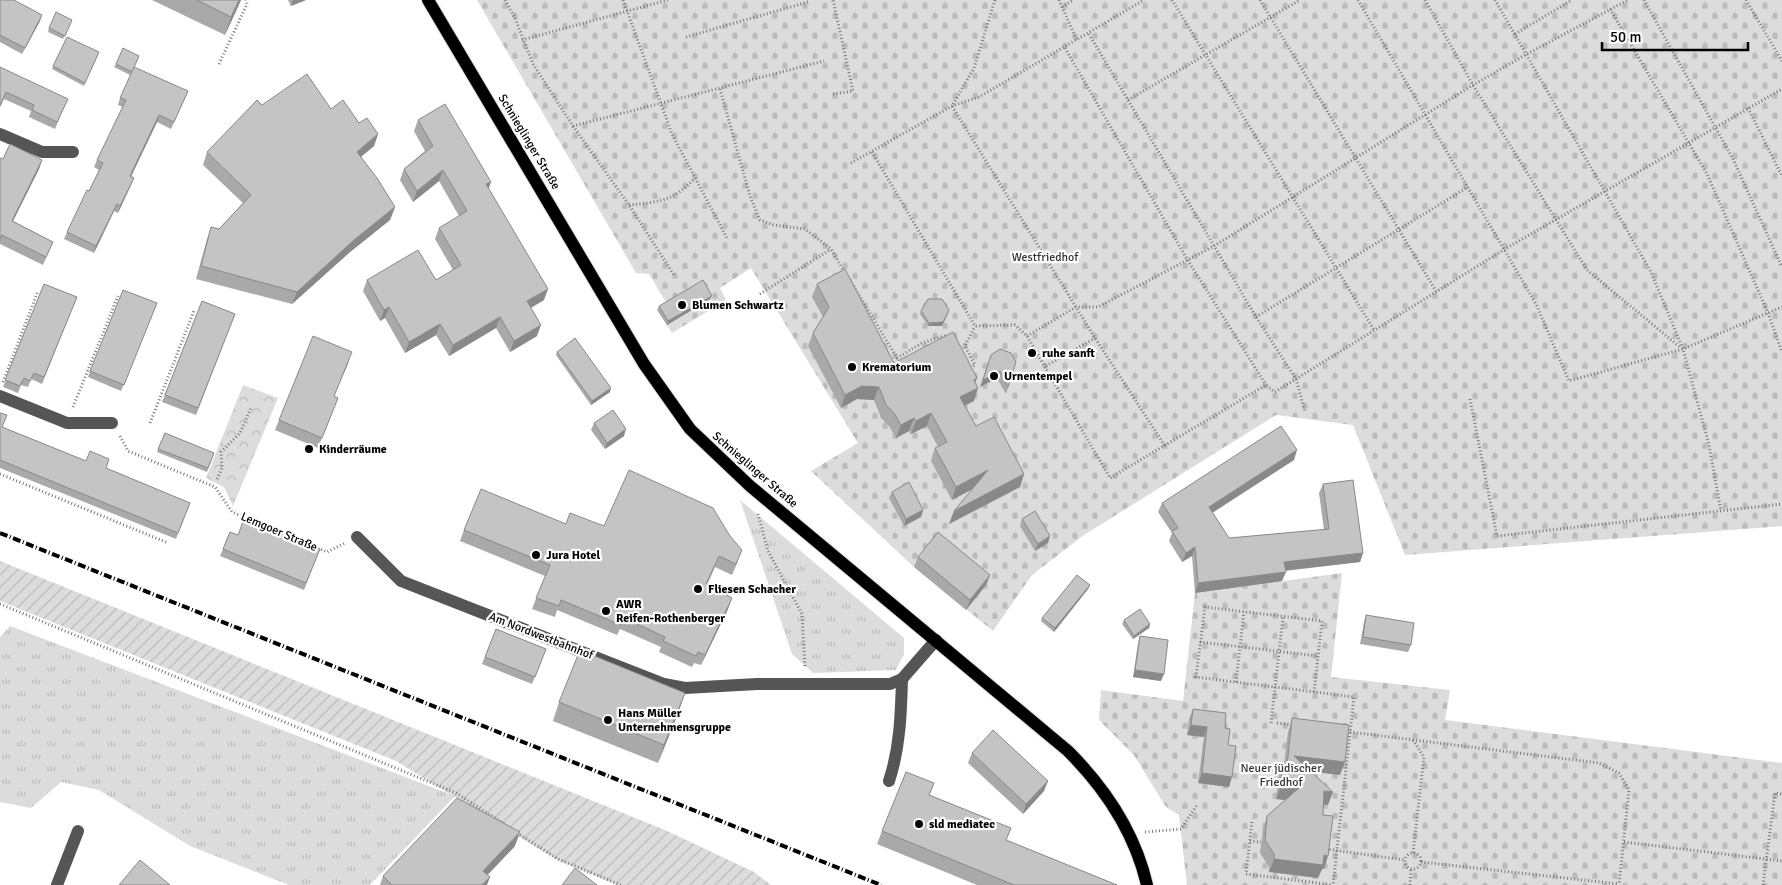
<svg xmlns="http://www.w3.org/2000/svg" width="1782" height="885" viewBox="0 0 1782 885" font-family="Signika,sans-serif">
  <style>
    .grass { fill: url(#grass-tufts) }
    .forest { fill: url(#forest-crowns) }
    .cemetery { fill: url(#cemetery-stones) }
    .garden { fill: url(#garden-furrows) }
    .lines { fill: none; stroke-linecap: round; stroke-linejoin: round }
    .major-casing { stroke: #dbdbdb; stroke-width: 14 }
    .path { stroke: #777; stroke-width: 3; stroke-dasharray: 1 2.5; stroke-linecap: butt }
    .minor { stroke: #555; stroke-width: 12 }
    .major { stroke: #000; stroke-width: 12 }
    .rail { stroke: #000; stroke-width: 4; stroke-dasharray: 8 2.5 1 2.5; stroke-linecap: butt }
    .wall { fill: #a9a9a9 }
    .shaded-wall { fill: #898989 }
    .building { fill: #c4c4c4; stroke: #898989 }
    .poi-dot { fill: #000; stroke: #fff; stroke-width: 2 }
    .labels { text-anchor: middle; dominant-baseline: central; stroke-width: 4.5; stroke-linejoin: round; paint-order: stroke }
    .street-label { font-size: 12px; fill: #000; stroke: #fff }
    .park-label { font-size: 12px; fill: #333; stroke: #fff }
    .poi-label { font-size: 12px; font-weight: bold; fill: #000; stroke: #fff; text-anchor: start }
  </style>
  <defs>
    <pattern id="grass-tufts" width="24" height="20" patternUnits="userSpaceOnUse" patternTransform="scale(1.25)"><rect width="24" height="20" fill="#dcdcdc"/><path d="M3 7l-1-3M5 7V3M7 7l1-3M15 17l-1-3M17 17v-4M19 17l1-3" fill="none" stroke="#bbb"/></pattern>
    <pattern id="forest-crowns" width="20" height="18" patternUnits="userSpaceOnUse" patternTransform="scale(1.25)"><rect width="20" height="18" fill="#dcdcdc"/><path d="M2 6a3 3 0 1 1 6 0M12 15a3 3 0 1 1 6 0" fill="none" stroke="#bbb"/></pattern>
    <pattern id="cemetery-stones" width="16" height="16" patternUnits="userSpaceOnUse" patternTransform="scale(1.25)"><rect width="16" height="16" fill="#dcdcdc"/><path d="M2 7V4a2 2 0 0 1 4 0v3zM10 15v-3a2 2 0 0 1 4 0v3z" fill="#bbb"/></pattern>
    <pattern id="garden-furrows" width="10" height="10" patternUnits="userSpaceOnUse" patternTransform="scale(1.25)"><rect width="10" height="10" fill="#dcdcdc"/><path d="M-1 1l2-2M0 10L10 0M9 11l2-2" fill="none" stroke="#bbb"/></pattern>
  </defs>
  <rect width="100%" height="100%" fill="#fff"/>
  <g class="grass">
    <path d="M740 500 904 638V654L896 670 813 673 792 654Z"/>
    <path d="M10 626 455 796 370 885H289L190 846 99 790 61 782 31 808 0 802V637Z"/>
  </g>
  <path class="forest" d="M243 385 278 398 233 506 224 487 206 478Z"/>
  <g class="cemetery">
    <path d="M477 0H1782V526L1405 555 1353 425 1276 415 1084 535 1032 575 993 631 914 567 811 471 858 443 751 268 720 288 726 300 672 333 659 313 667 304 649 274 636 273Z"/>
    <path d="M1342 573 1331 677 1450 690 1445 720 1782 763V885H1187L1179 815 1166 807 1134 755 1099 720 1101 690 1183 701 1195 593Z"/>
  </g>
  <path class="garden" d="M0 561 665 830 754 872 771 885H617L557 860 396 761 0 601Z"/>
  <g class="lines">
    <defs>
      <path id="major" d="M428 0 644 364 690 429 750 486 1068 751C1105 788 1135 833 1147 885"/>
    </defs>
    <use href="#major" class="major-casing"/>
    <g class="path">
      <path d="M505 0 515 18 533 64 573 126 824 61"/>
      <path d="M623 0 672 134 728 240"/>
      <path d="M995 0 974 68 952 106 1095 338 1165 446"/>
      <path d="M1059 0 1077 41"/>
      <path d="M1172 0 1374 330"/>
      <path d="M1260 0 1436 291"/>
      <path d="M1358 0 1536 304 1569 381 1683 349 1782 307"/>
      <path d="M1425 0 1473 85 1587 270 1681 348"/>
      <path d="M1495 0 1651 272 1683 349 1709 445 1721 511"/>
      <path d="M1644 0 1733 159 1782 267"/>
      <path d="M1746 0 1782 61"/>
      <path d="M1062 7 1073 0"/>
      <path d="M1610 9 1707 174 1768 313 1782 352"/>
      <path d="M1089 34 1256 317 1296 379 1305 412"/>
      <path d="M1515 34 1572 0"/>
      <path d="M686 37 808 2"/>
      <path d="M522 40 668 0"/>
      <path d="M1065 48 1187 259 1266 385"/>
      <path d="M219 64 247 4 246 0"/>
      <path d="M720 89 750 196 760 220 774 225 805 229 831 249 845 273"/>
      <path d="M833 94 853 91 833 0"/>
      <path d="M1128 100 1300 0"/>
      <path d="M1748 108 1782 176"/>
      <path d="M573 126 629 205 674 275"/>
      <path d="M872 152 975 326 1015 325 1027 336 1110 478 1266 385 1275 392 1505 249 1782 89"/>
      <path d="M851 163 952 106 979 97 1144 0"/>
      <path d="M629 205C659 202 674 201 695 178"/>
      <path d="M850 280 897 358 922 343 947 335 948 338"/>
      <path d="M760 294 831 249"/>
      <path d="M1256 317 1468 187"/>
      <path d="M1027 336 1076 307H1098L1214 246 1473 85 1527 54 1628 0"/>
      <path d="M1046 366 1095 338"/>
      <path d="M967 369 975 365 965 346 975 326"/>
      <path d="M3 382 38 291"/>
      <path d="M1470 399 1497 536 1782 504"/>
      <path d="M73 407 118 296"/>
      <path d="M150 423 194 311"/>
      <path d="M120 436 128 451 215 487 232 512 327 552 345 543"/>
      <path d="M0 474 168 543"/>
      <path d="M217 479 222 468 221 452 240 433 251 408"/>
      <path d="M758 514 768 551 802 614 805 668"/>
      <path d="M0 604 456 793 506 825"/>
      <path d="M1200 642 1318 656"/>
      <path d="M1236 682 1244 612"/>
      <path d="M1314 692 1322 621 1205 607 1196 677C1249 684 1301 690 1354 697L1333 885"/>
      <path d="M1271 723 1283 617"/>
      <path d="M1277 723 1294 725"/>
      <path d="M1350 732 1599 763 1619 773 1629 790 1619 885"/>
      <path d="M1413 740 1424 757 1413 853"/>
      <path d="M1252 822 1246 874 1333 885"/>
      <path d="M1145 832 1181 829 1197 805"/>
      <path d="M517 833 558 859 621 885"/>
      <path d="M1250 841 1261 842"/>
      <path d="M1624 842 1782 861"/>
      <path d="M1326 849 1405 860"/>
      <circle cx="1413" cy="861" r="8"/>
      <path d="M1421 862 1619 884"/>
      <path d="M1410 885 1411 868"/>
      <path d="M1763 885 1775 793 1782 794"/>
    </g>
    <g class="minor">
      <path d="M0 134 42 152H73"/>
      <path d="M0 396 67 423H112"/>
      <path d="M357 537 401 581 664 684 685 688 757 684H890L902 679 936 640"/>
      <path d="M889 781C900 748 901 714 902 679"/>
      <path d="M57 885 78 831"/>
    </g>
    <use href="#major" class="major"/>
    <path class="rail" d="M0 533 881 885"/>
  </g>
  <g class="wall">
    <path d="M0 0 40 21 22 54 0 42Z"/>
    <path d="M152 0H241L225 35Z"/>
    <path d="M288 0H306L291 6Z"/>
    <path d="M71 23 63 39 48 32 49 28Z"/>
    <path d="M99 52 84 86 52 69 53 66Z"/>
    <path d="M139 56 130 75 114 67 116 64Z"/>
    <path d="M0 67 65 105 55 129 29 117 31 111 4 99 0 107Z"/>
    <path d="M120 98H185L171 129 157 122 131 176 134 178 118 213 114 211 94 253 64 239 67 232 89 191 99 170 94 167 97 160 123 107 118 105Z"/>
    <path d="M262 105 331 109 359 123 378 134 374 146 361 157 395 207 390 220 350 252 292 304 196 279 207 239 211 227 219 229 243 203 203 165 207 152Z"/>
    <path d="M418 120 491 182 488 188 544 300 531 308 537 336 510 352 496 328 449 356 436 335 405 353 385 318 380 321 363 291 367 280H436L453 270 435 239 439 228 459 216 439 181 413 202 400 180 404 169 425 151 414 131Z"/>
    <path d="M0 158 3 159 42 160 39 169 13 221 53 242 43 265 0 244Z"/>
    <path d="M44 284 77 297 42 384 31 379 28 387 21 385 18 393 3 387Z"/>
    <path d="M817 284 894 363 977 378 975 382 974 401 964 406 976 426 1024 474 1020 487 949 524 973 489 952 500 931 461 935 448 938 447 927 426 911 434 909 431 896 438 889 426 881 418 874 400 857 399 841 408 808 346 813 333 823 317 812 297Z"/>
    <path d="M710 299 667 325 657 310 659 306Z"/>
    <path d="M202 301 235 314 196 415 162 402Z"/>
    <path d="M157 303 121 391 88 377 90 371Z"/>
    <path d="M921 311 948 314 942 326H928L920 314Z"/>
    <path d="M557 352 610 392 591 405 556 355Z"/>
    <path d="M349 362 334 396 338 398 318 448 275 430 279 420Z"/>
    <path d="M988 362H1016L1006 394 997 378 980 387Z"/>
    <path d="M0 413 2 427 86 461 106 468 190 503 176 539 0 468Z"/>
    <path d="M594 423 624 436 605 449 591 430Z"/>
    <path d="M165 433 214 453 207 472 157 452Z"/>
    <path d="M1294 460 1212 512 1229 538 1324 530 1319 493 1323 484 1363 553 1360 562 1285 571 1282 581 1195 593 1192 556 1182 562 1169 541 1172 533 1158 512 1162 503Z"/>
    <path d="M892 492 923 510 921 517 904 526 889 498Z"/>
    <path d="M1022 519 1048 543 1035 551 1020 526Z"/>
    <path d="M566 524 604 526 738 561 732 575 715 567 707 585 728 609 701 665 694 663 692 667 659 652 661 647 620 629 617 635 557 610 555 617 532 609 545 576 460 541 464 530Z"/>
    <path d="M230 532 238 535 320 549 304 590 220 556Z"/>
    <path d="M918 557 990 575 986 585 966 610 914 567Z"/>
    <path d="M1090 585 1088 589 1054 632 1041 621 1042 618Z"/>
    <path d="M1366 615 1411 645 1408 652 1360 644 1364 622Z"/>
    <path d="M1124 620 1150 624 1149 628 1133 639 1122 624Z"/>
    <path d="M496 629 546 649 532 684 482 664Z"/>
    <path d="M1140 636 1161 681 1133 677 1138 643Z"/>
    <path d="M559 702 679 711 658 763 553 721Z"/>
    <path d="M1193 709 1225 728 1228 745 1229 787 1198 783 1204 737 1187 735 1189 719Z"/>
    <path d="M1292 718 1340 775 1311 771 1328 805H1323L1324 869H1322L1318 878 1269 872V867L1260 853 1263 829 1267 816 1285 800 1276 799 1278 778 1282 765H1284L1288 732Z"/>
    <path d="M972 753 1044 791 1023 814 968 763Z"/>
    <path d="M934 783 929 795 1011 828 1006 840 1117 885H977L877 844 882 831Z"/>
    <path d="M515 846 487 875V885H380L383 876Z"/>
  </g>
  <g class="shaded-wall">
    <path d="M239 0H241L225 35 231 17Z"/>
    <path d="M293 0H306L291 6Z"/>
    <path d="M42 15 40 21 22 54 25 48Z"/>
    <path d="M159 115 157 122 128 183 130 176Z"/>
    <path d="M378 134 374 146 352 164 357 152Z"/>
    <path d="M42 160 39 169 9 229 12 221Z"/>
    <path d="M443 170 439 181 413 202 417 191Z"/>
    <path d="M134 178 131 185 118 213 120 206Z"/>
    <path d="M491 182 487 193 486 184Z"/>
    <path d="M117 204 114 211 94 253 96 246Z"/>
    <path d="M395 207 390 220 350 252 292 304 297 292 354 240Z"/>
    <path d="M548 289 544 300 523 312 527 301Z"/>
    <path d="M712 296 710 299 667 325 668 321Z"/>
    <path d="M389 307 385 318 380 321 384 310Z"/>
    <path d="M949 310 942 326H928L929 323Z"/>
    <path d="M500 317 496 328 449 356 453 345Z"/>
    <path d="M440 324 436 335 405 353 409 342Z"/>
    <path d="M541 325 537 336 510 352 514 341Z"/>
    <path d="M1000 371 997 378 980 387 983 380Z"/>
    <path d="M977 378 972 391 978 388 974 401 955 410 960 397 974 380Z"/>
    <path d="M862 386 879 387 874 400 857 399 841 408 845 395Z"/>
    <path d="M611 388 610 392 591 405 592 401Z"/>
    <path d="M931 413 927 426 911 434 916 421Z"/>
    <path d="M914 418 909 431 896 438 901 425Z"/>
    <path d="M626 429 624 436 605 449 607 443Z"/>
    <path d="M1297 450 1294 460 1206 517 1209 507Z"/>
    <path d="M988 470 983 483 952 500 956 487Z"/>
    <path d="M1024 474 1020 487 949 524 954 511Z"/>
    <path d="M923 510 921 517 904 526 906 519Z"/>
    <path d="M1050 536 1048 543 1035 551 1038 544Z"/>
    <path d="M1195 547 1192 556 1182 562 1186 553Z"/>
    <path d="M1363 553 1360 562 1280 571 1284 562Z"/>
    <path d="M1286 572 1282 581 1195 593 1198 583Z"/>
    <path d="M990 575 986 585 966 610 970 600Z"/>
    <path d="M1090 585 1088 589 1054 632 1055 628Z"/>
    <path d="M732 598 728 609 701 665 705 655Z"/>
    <path d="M1150 624 1149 628 1133 639 1134 636Z"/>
    <path d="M1135 670 1164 674 1161 681 1133 677Z"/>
    <path d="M685 693 679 711 658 763 664 745Z"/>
    <path d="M1191 725 1207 727 1204 737 1187 735Z"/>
    <path d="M1294 756 1345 762 1340 775 1289 769Z"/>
    <path d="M1202 773 1232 777 1229 787 1198 783Z"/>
    <path d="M1048 781 1044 791 1023 814 1026 804Z"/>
    <path d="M1281 786 1299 788 1294 801 1276 799Z"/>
    <path d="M1324 791 1333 792 1328 805 1319 804Z"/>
    <path d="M520 832 515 846 479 884 483 871Z"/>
    <path d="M1324 855 1328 856 1324 869H1322L1318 878 1269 872 1274 859Z"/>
    <path d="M490 877 487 885H482Z"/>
  </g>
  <g class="building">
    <path d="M0 0H14L42 15 25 48 0 35Z"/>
    <path d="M197 0H239L231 17Z"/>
    <path d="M56 12 72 20 65 36 49 28Z"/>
    <path d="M67 37 99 52 85 83 53 66Z"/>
    <path d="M123 48 139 56 132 72 116 64Z"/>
    <path d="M0 67 68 99 57 122 32 110 34 105 6 92 0 106Z"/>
    <path d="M134 67 188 91 174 122 159 115 130 176 134 178 120 206 117 204 96 246 67 232 87 190 89 191 103 163 97 160 126 100 120 98Z"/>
    <path d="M307 74 331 109 343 100 359 123 367 118 378 134 357 152 377 178 395 207 354 240 297 292 201 266 211 227 219 229 251 195 207 152 257 100 262 105Z"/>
    <path d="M445 104 491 182 486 184 548 289 527 301 541 325 514 341 500 317 453 345 440 324 409 342 389 307 384 310 367 280 418 250 436 280 461 265 439 228 467 211 443 170 417 191 404 169 433 146 418 120Z"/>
    <path d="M10 144 42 160 12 221 53 242 46 257 2 235 0 239V158L3 159Z"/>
    <path d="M845 269 894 363 953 332 977 378 974 380 978 388 960 397 976 426 994 417 1024 474 954 511 988 470 956 487 935 448 947 442 931 413 916 421 914 418 901 425 894 413 886 405 879 387 862 386 845 395 813 333 829 307 817 284Z"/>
    <path d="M703 280 712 296 668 321 659 306Z"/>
    <path d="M44 284 77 297 44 377 34 373 30 381 24 378 20 386 5 380Z"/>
    <path d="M123 290 157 303 124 385 90 371Z"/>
    <path d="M928 299H942L949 310 943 322 929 323 921 311Z"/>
    <path d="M202 301 235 314 198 408 165 395Z"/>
    <path d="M313 336 352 352 334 396 338 398 322 438 279 420Z"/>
    <path d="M575 338 611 388 592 401 557 352Z"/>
    <path d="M1000 349 1011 353 1016 362 1008 387 1000 371 983 380 991 355Z"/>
    <path d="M613 410 626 429 607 443 594 423Z"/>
    <path d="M0 413 7 415 2 427 86 461 90 451 109 459 106 468 190 503 178 533 0 460Z"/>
    <path d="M1281 426 1297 450 1209 507 1229 538 1329 529 1323 484 1353 480 1363 553 1284 562 1286 572 1198 583 1195 547 1186 553 1172 531 1178 528 1162 503Z"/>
    <path d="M165 433 214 453 208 468 158 449Z"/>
    <path d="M629 470 713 508 730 536 742 550 736 564 719 556 706 584 732 598 705 655 698 652 696 656 663 641 665 637 624 618 621 625 561 600 559 606 536 598 550 565 464 530 481 489 566 524 570 513 604 526Z"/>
    <path d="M909 482 923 510 906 519 892 492Z"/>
    <path d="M1035 511 1050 536 1038 544 1022 519Z"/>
    <path d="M244 519 320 549 306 583 223 549 230 532 238 535Z"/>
    <path d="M938 532 990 575 970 600 918 557Z"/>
    <path d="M1077 575 1090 585 1055 628 1042 618Z"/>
    <path d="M1140 609 1150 624 1134 636 1124 620Z"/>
    <path d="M1366 615 1414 623 1411 645 1363 637Z"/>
    <path d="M496 629 546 649 535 677 485 657Z"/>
    <path d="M1140 636 1168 640 1164 674 1135 670Z"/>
    <path d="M580 650 685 693 664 745 559 702Z"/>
    <path d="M1193 709 1226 713 1225 728 1230 729 1228 745 1236 746 1232 777 1202 773 1207 727 1191 725Z"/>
    <path d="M1292 718 1349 725 1345 762 1294 756 1333 792 1324 791 1323 815 1333 816 1328 856 1324 855 1323 865 1274 859V854L1265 840 1267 816 1299 788 1281 786 1282 765 1287 766Z"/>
    <path d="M993 730 1048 781 1026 804 972 753Z"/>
    <path d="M906 772 934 783 929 795 1011 828 1006 840 1117 885H1014L882 831Z"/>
    <path d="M457 798 520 832 483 871 490 877 482 885H392L383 876Z"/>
    <path d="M140 860 170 885H119Z"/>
    <path d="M575 868 597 885H562Z"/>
  </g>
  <g class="poi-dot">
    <circle cx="682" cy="305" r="5"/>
    <circle cx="1032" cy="353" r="5"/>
    <circle cx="852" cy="367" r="5"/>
    <circle cx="994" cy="376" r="5"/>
    <circle cx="309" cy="449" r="5"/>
    <circle cx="536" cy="555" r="5"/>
    <circle cx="698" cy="589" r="5"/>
    <circle cx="606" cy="611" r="5"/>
    <circle cx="608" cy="720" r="5"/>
    <circle cx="919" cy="824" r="5"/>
  </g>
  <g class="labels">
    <g class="street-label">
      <text transform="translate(529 142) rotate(59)">Schnieglinger Straße</text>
      <text transform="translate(755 470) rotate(41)">Schnieglinger Straße</text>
      <text transform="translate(279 532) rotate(23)">Lemgoer Straße</text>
      <text transform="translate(541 636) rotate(21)">Am Nordwestbahnhof</text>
    </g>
    <g class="park-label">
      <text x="1045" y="257">Westfriedhof</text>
      <text x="1281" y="768">Neuer jüdischer<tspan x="1281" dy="14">Friedhof</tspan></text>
    </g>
    <g class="poi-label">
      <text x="692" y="305">Blumen Schwartz</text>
      <text x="1042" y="353">ruhe sanft</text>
      <text x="862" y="367">Krematorium</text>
      <text x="1004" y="376">Urnentempel</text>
      <text x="319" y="449">Kinderräume</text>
      <text x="546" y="555">Jura Hotel</text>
      <text x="708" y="589">Fliesen Schacher</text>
      <text x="616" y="604">AWR<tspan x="616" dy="14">Reifen-Rothenberger</tspan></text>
      <text x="618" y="713">Hans Müller<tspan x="618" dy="14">Unternehmensgruppe</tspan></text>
      <text x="929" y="824">sld mediatec</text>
    </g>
  </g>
  <path d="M1602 42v8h146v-8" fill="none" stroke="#000000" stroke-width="2.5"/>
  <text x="1610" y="42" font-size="15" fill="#000000" stroke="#ffffff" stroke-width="4" paint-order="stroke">50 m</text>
</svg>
